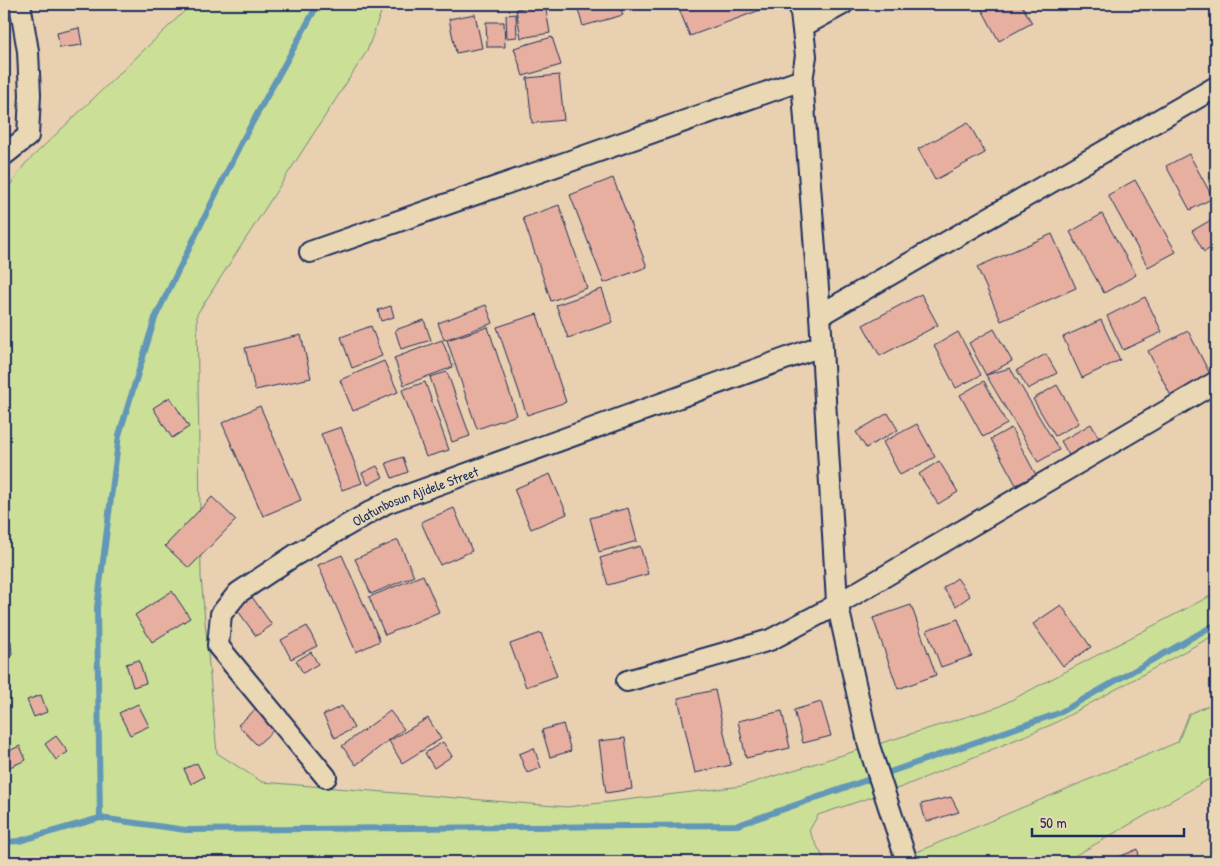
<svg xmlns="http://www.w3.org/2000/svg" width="1220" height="866" viewBox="0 0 1220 866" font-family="'Patrick Hand',sans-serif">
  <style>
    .green { fill: #cbe096; stroke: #73887a }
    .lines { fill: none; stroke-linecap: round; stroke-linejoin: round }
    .stream { stroke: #6397b8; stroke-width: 6 }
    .building { fill: #e7af9f; stroke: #1b2f5e }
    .street-casing { stroke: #1b2f5e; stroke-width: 24 }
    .street { stroke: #ead8b5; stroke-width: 20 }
    .labels { text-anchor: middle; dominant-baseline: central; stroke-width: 4.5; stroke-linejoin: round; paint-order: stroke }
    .street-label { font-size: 14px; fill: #1b2f5e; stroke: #ead8b5 }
  </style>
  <rect width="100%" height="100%" fill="#e9d0b1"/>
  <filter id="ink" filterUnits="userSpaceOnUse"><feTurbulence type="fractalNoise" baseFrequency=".02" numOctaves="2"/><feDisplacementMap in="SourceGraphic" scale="10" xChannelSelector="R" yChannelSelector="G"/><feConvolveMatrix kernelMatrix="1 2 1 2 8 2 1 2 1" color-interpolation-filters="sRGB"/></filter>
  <g filter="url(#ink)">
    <g class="green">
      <path d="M192 4H384L367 51 197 314 201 577 217 753 262 782 567 807 742 786 998 707 1216 593V634L1053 724 902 787 818 815 809 831 825 861 833 862H4V194L25 164Z"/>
      <path d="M1216 702V775L1064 862H893L1178 742 1189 714Z"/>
    </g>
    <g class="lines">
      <g class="stream">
        <path d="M318 4 240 145 155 318 119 435 97 608 100 818 186 830 738 825 1059 713 1216 624"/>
        <path d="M4 842 19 841 100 818"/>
      </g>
    </g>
    <g class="building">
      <path d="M545 4 550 33 521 38 516 9Z"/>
      <path d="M576 4H619L623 15 583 26Z"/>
      <path d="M677 4H770L771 6 690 36Z"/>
      <path d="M979 4H1021L1032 23 999 41Z"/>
      <path d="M475 14 482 48 456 53 449 19Z"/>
      <path d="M516 14 517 37 507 38 506 15Z"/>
      <path d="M486 22H504L505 47H487Z"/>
      <path d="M79 28 82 45 60 48 57 33Z"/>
      <path d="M552 37 561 65 523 76 514 48Z"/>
      <path d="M559 75 564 120 532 123 527 78Z"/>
      <path d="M968 122 985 153 935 180 918 149Z"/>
      <path d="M1189 154 1213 198 1190 210 1166 166Z"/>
      <path d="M613 178 647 267 604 283 570 195Z"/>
      <path d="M1135 180 1176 252 1148 267 1108 195Z"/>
      <path d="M559 205 587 288 551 301 523 218Z"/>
      <path d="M1102 214 1136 275 1104 293 1070 232Z"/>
      <path d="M1216 217V245L1204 252 1192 231Z"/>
      <path d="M1052 234 1076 288 1001 321 977 267Z"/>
      <path d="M602 289 613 322 568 338 556 305Z"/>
      <path d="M921 294 938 325 880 356 863 325Z"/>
      <path d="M1145 297 1162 332 1123 350 1107 316Z"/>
      <path d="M486 305 493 323 444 340 438 323Z"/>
      <path d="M391 306 394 317 381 321 378 310Z"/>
      <path d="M537 314 566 402 527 415 497 327Z"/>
      <path d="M424 320 431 340 401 349 395 330Z"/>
      <path d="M1101 320 1120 360 1082 378 1063 337Z"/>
      <path d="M371 326 382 356 352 368 341 337Z"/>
      <path d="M488 327 517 415 477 429 447 340Z"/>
      <path d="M994 329 1012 361 986 375 969 343Z"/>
      <path d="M1188 331 1211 376 1171 396 1148 351Z"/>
      <path d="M958 332 981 375 956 388 934 346Z"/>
      <path d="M301 335 311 378 255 390 245 348Z"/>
      <path d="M442 340 453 367 404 385 394 358Z"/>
      <path d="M1046 354 1057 373 1028 389 1017 370Z"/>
      <path d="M384 361 398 392 353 411 340 380Z"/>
      <path d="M1010 368 1059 450 1038 462 986 375Z"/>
      <path d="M447 372 470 436 452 442 430 377Z"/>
      <path d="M984 381 1007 424 983 437 960 395Z"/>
      <path d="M425 382 449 450 426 457 402 390Z"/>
      <path d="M1057 385 1079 423 1055 436 1033 399Z"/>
      <path d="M170 397 189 427 172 438 153 408Z"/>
      <path d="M260 406 301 500 263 516 222 423Z"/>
      <path d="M888 413 898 430 866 448 856 432Z"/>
      <path d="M917 424 935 457 900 475 883 442Z"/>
      <path d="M1091 424 1100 440 1070 457 1061 441Z"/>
      <path d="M341 427 362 483 342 490 321 434Z"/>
      <path d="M1011 428 1036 475 1016 485 991 439Z"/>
      <path d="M403 457 408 472 392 478 386 463Z"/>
      <path d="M939 461 958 492 938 504 919 474Z"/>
      <path d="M377 466 383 477 368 485 362 473Z"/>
      <path d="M550 474 567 514 531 529 514 489Z"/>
      <path d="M212 497 236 520 189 568 165 546Z"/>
      <path d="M454 508 472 551 440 565 421 522Z"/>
      <path d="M628 508 637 541 599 552 590 518Z"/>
      <path d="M398 540 414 576 371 594 355 559Z"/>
      <path d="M640 546 648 574 608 585 600 558Z"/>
      <path d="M342 555 380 641 356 652 318 565Z"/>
      <path d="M423 575 439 612 385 635 369 597Z"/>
      <path d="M957 578 970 596 956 606 943 588Z"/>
      <path d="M172 591 190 618 152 642 135 615Z"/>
      <path d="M252 597 272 625 256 636 236 608Z"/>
      <path d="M911 605 936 675 898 689 873 618Z"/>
      <path d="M1061 605 1091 647 1063 666 1033 624Z"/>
      <path d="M958 619 972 656 941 667 927 630Z"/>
      <path d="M307 626 317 646 291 659 281 640Z"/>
      <path d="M541 633 557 676 526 687 510 644Z"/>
      <path d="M11 641 12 655H4V642Z"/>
      <path d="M311 652 318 664 303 673 296 661Z"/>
      <path d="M139 660 146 683 133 687 126 664Z"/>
      <path d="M715 690 731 765 695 773 678 698Z"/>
      <path d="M41 695 47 712 34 717 27 700Z"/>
      <path d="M821 702 831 736 803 743 794 710Z"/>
      <path d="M138 704 149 726 130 735 119 713Z"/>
      <path d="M342 706 354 728 335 738 323 715Z"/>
      <path d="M256 709 275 729 257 745 238 725Z"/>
      <path d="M390 711 404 729 356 765 342 746Z"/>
      <path d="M782 711 790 748 746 758 738 721Z"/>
      <path d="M428 718 441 739 402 763 389 741Z"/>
      <path d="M563 724 571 751 550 757 542 730Z"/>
      <path d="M56 736 68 752 56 760 45 744Z"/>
      <path d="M625 738 632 789 606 793 599 741Z"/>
      <path d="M443 742 452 756 434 768 425 753Z"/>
      <path d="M20 746 26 760 5 769 4 753Z"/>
      <path d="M534 748 541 768 527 773 519 754Z"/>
      <path d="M197 763 204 777 191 784 184 769Z"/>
      <path d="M951 797 959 812 926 822 921 804Z"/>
      <path d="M1138 849 1139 858 1144 862H1115L1114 859Z"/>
    </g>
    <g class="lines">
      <defs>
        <g id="street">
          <path d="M800 4 806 56 802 80 820 315 837 602 869 746 907 862"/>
          <path d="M803 26 843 4"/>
          <path d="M4 155 28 136 30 95 28 51 20 4"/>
          <path d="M310 252 802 80"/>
          <path d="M820 315 1216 87"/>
          <path d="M627 681 770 640 829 609 1216 382"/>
          <path id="s1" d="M326 777 218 646 221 614 238 593 295 555 386 503 821 346"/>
        </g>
      </defs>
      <use href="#street" class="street-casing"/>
      <use href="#street" class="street"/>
    </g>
  </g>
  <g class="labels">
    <g class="street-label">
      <text stroke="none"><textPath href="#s1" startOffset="432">Olatunbosun Ajidele Street</textPath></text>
    </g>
  </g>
  <rect width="1220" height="866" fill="none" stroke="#ead8b5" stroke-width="20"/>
  <rect x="10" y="10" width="1200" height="846" fill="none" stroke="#1b2f5e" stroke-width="2" filter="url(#ink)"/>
  <path d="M1032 828v8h152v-8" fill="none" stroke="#1b2f5e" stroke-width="2.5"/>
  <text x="1040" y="828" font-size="15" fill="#1b2f5e" stroke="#ead8b5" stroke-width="4" paint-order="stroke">50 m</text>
</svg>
